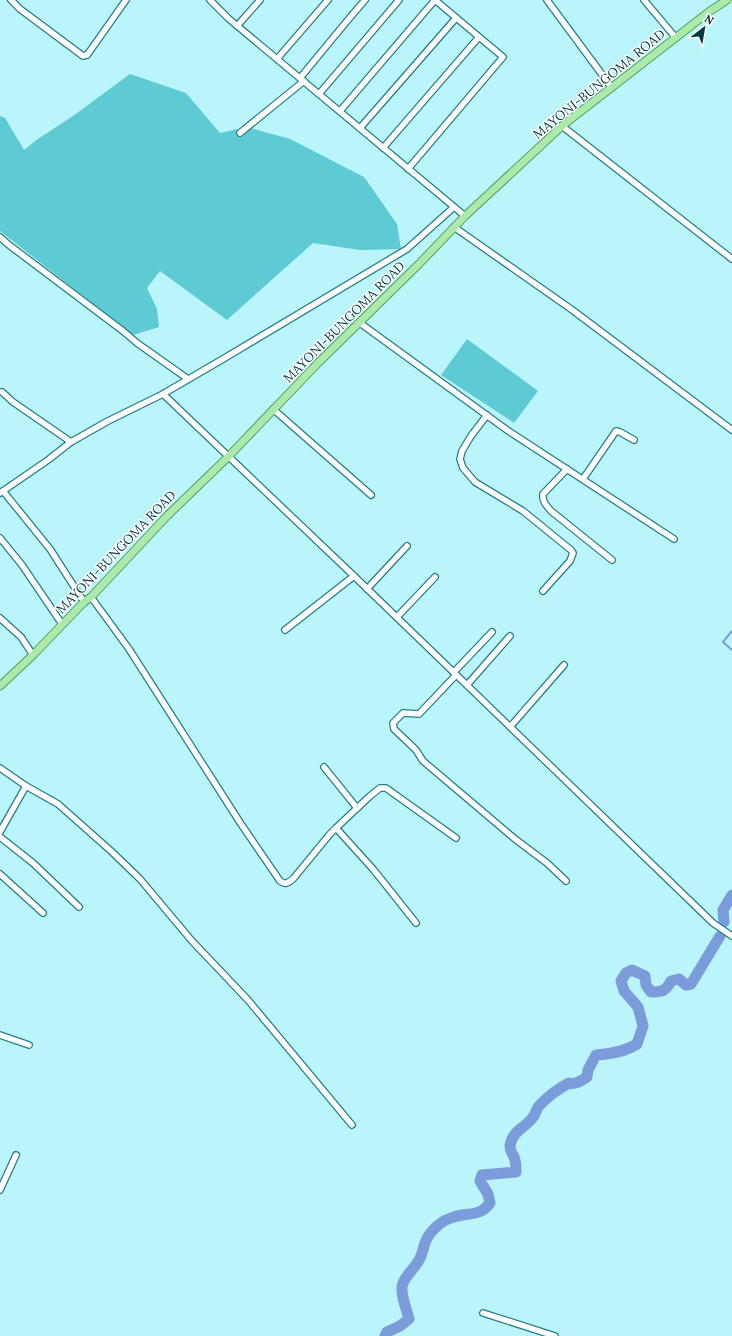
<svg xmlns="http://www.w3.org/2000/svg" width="732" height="1336" viewBox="0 0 732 1336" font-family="Lora,serif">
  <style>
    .green { fill: #5ecad3 }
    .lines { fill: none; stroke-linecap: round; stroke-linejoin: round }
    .stream { stroke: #7b9bda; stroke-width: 2 }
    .river { stroke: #7b9bda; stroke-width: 11 }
    .minor-casing { stroke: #257e86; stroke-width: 8 }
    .major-casing { stroke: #4ca15e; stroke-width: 9 }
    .minor { stroke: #fff; stroke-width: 5.5 }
    .major { stroke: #ace9aa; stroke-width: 7 }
    .labels { text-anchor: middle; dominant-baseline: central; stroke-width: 3; stroke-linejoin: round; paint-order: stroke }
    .street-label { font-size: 13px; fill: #02363b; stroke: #fff }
  </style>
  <rect width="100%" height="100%" fill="#b9f5fb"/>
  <g class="green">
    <path d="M130 74 186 93 220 133 247 127 290 139 364 177 397 224 401 249 360 250 313 243 227 320 160 271 147 288 157 309 159 327 130 336 101 310 0 231V116L5 118 24 150 35 141 73 116Z"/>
    <path d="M467 339 538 391 514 423 441 375Z"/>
  </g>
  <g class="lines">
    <path class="stream" d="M732 631 723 642 732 650"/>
    <g class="river">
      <path d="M724 922 723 910 732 895"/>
      <path d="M385 1336 387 1332 400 1326 409 1319C407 1311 399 1291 403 1283 406 1275 415 1268 419 1260 422 1255 423 1249 425 1243 429 1231 442 1220 454 1217 469 1212 480 1217 490 1203L488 1194 480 1181 482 1175 516 1172C516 1167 516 1162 514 1157 512 1153 510 1151 510 1146 512 1130 527 1127 533 1117 536 1114 536 1109 539 1106 546 1098 559 1088 569 1083 575 1085 581 1081 587 1077L588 1070 596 1055C611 1054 624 1052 637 1044L643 1026 638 1007 624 991 621 981 626 973 632 970 645 976 646 985 651 992C662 992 666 991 671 981L679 979 686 985 691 984 720 936"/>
    </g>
    <defs>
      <g id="minor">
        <path d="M11 0 20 9 83 56 87 55 90 51 126 0"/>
        <path d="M210 0 229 19 465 216"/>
        <path d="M547 0 612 88"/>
        <path d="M644 0 676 38"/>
        <path d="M237 26 260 0"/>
        <path d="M277 59 328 0"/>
        <path d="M300 78 347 21 365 0"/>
        <path d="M319 94 399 0"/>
        <path d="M340 111 435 0"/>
        <path d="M562 126 732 259"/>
        <path d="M360 128 456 18"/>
        <path d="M240 133 304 81"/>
        <path d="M383 148 479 37"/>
        <path d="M408 169 503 57 435 0"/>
        <path d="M454 227 571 309 732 430"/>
        <path d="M0 237 9 245 123 331 137 343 188 379"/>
        <path d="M360 323 507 430 674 539"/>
        <path d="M2 392 13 402 71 442"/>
        <path d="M163 394 354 576 713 923 732 936"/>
        <path d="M273 409 371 495"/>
        <path d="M487 415 471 436 462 451 460 459 463 468 475 482 523 511 571 550 573 553 570 561 543 591"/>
        <path d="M567 469 543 494C542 501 546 505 551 511L612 560"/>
        <path d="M583 479 616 431 620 432 634 440"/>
        <path d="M3 491 50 549 84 602"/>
        <path d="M0 493 48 460 71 442 108 421 163 394 223 359 407 249 454 207"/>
        <path d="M0 538 22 565 62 624"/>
        <path d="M367 589 407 546"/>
        <path d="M91 597 129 649 241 824 280 881C285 885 288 883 293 879L330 834 336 828 373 869 416 923"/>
        <path d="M397 617 435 577"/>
        <path d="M0 618 21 637 33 655"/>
        <path d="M285 630 354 576"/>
        <path d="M454 672 492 632"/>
        <path d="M456 675 419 714 403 713 393 723 394 729 416 750 423 761 515 839 547 863 566 881"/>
        <path d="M467 685 510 636"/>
        <path d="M510 727 564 665"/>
        <path d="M324 767 357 808"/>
        <path d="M0 768 26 786 58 804 111 851 140 879 192 941 248 1000 352 1125"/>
        <path d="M336 828 370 796 380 788H386L456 838"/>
        <path d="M0 832 26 786"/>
        <path d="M0 837 33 863 79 907"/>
        <path d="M0 874 43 913"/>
        <path d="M0 1035 29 1045"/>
        <path d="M0 1190 16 1155"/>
        <path d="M483 1313 555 1336"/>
      </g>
      <path id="major" d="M0 686 33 655 84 602 91 597 168 515 228 457 318 363 419 264 465 216 562 126 710 11 727 0"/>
    </defs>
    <use href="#minor" class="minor-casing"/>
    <use href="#major" class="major-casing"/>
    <use href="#minor" class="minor"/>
    <use href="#major" class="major"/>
  </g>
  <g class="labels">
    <g class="street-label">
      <text transform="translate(599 84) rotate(-39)">MAYONI-BUNGOMA ROAD</text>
      <text transform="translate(344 322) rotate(-45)">MAYONI-BUNGOMA ROAD</text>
      <text transform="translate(116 552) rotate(-46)">MAYONI-BUNGOMA ROAD</text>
    </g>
  </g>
  <g transform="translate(704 28) rotate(31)" stroke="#ffffff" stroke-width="3" paint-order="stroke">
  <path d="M0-3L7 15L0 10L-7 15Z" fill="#02363b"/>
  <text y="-6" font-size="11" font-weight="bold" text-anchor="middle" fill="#02363b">N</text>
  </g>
</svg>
